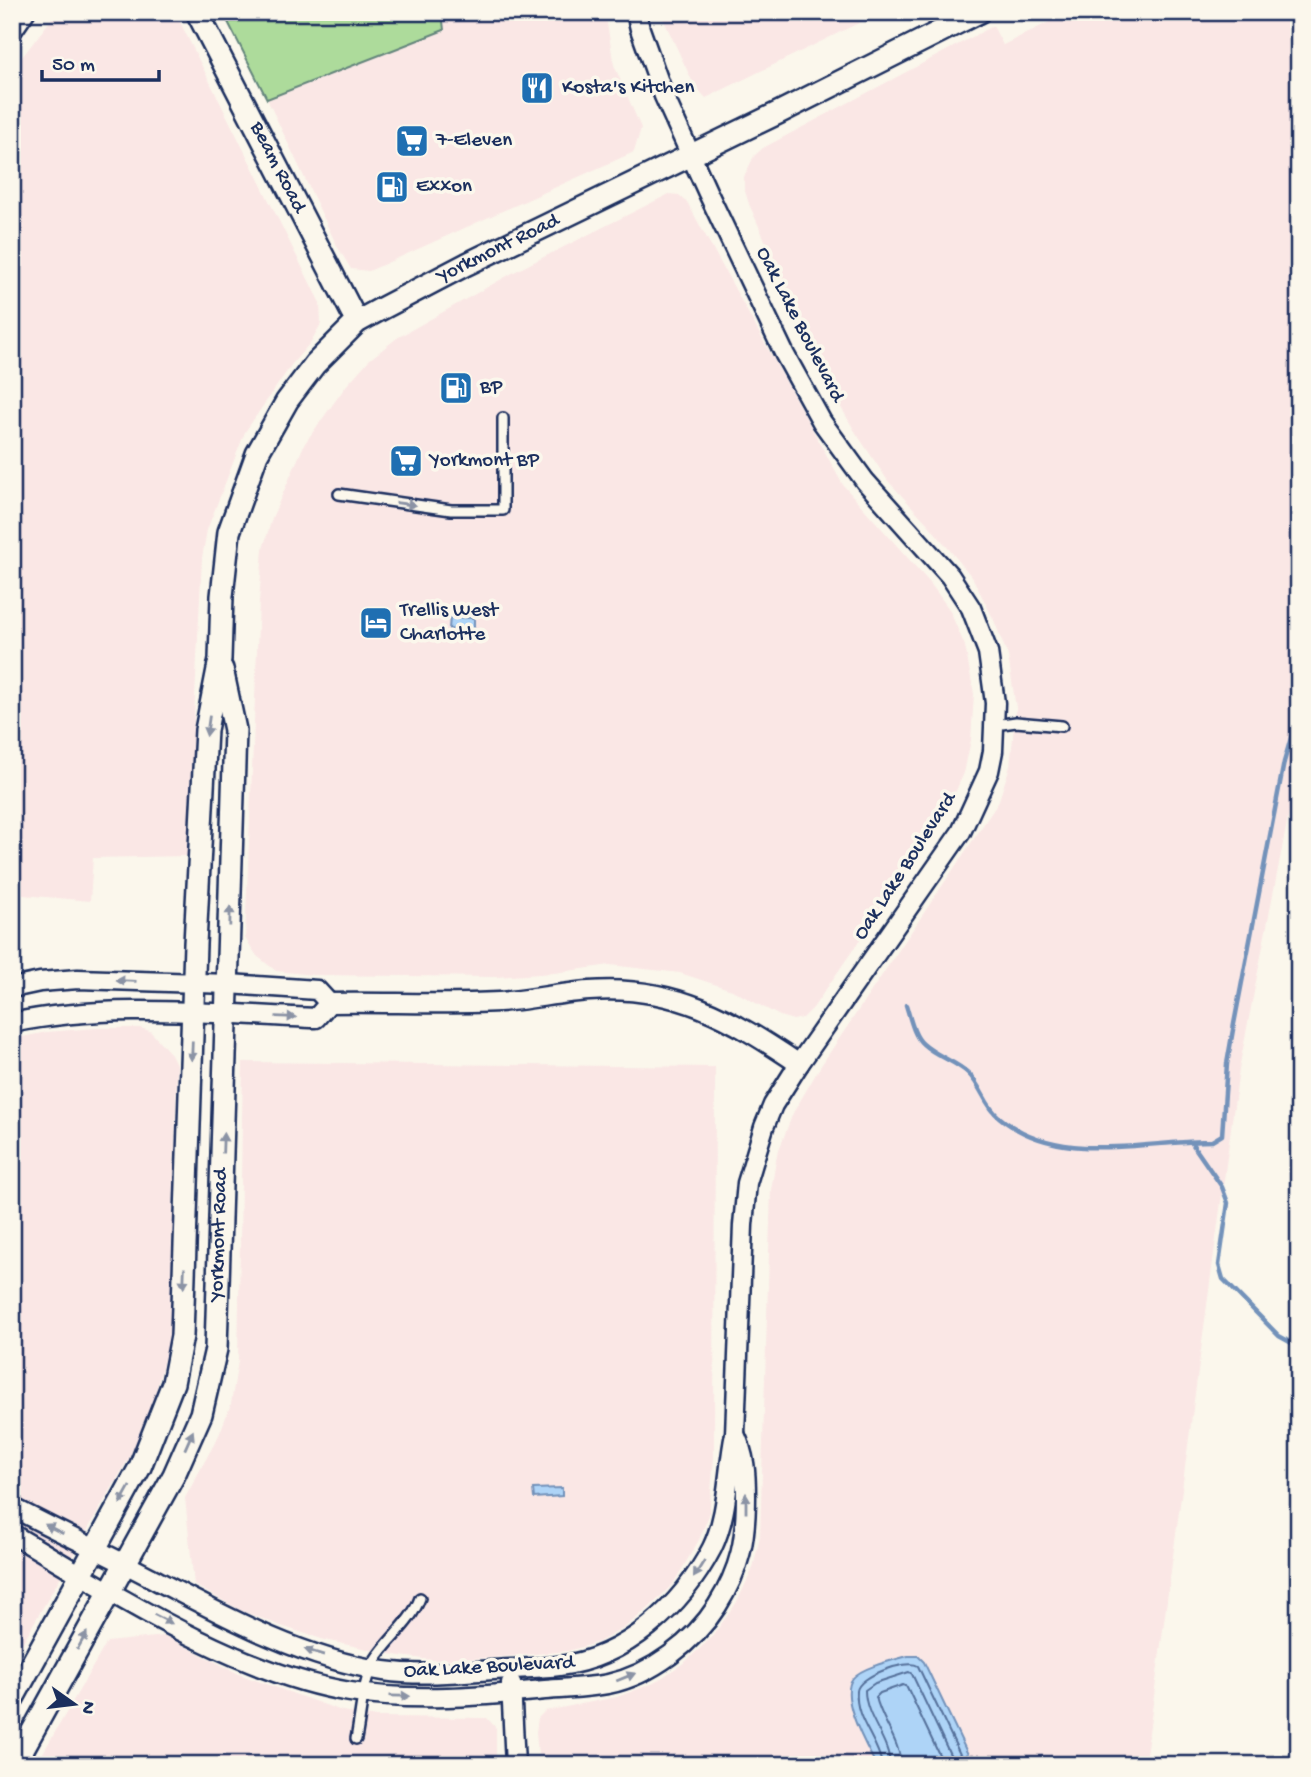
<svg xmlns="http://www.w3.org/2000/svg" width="1311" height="1777" viewBox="0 0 1311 1777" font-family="'Gochi Hand',sans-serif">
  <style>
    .built { fill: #fae7e5 }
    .green { fill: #addb9b; stroke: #64857c; stroke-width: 2 }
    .water { fill: #aed4f7; stroke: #7392ba; stroke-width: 2 }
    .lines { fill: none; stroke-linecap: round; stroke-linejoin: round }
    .shore { stroke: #56719b; stroke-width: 2 }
    .stream { stroke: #7392ba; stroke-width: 4.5 }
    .service-casing { stroke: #1b2f5e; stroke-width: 14 }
    .minor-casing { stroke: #1b2f5e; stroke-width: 23 }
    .tertiary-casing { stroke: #1b2f5e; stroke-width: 26 }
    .service { stroke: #fbf7ec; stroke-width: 9 }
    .minor { stroke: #fbf7ec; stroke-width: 18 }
    .tertiary { stroke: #fbf7ec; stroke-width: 21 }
    .oneway { fill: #8b93a5 }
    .labels { text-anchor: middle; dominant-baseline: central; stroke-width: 7; stroke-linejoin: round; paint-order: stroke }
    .poi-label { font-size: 21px; fill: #1b2f5e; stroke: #fbf7ec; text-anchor: start }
    .street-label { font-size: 21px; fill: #1b2f5e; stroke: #fbf7ec }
  </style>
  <rect width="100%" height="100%" fill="#fbf7ec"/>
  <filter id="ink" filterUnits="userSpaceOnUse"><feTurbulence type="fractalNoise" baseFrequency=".0143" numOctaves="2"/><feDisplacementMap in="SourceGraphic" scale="14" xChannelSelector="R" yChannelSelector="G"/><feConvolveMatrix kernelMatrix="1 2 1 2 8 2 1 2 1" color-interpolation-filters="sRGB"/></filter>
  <g filter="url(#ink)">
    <g class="built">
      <path d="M57 12H175L320 303 321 324 310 343 292 364 245 432 207 530 202 558 187 856 93 858 90 901 12 894V70Z"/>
      <path d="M442 12H605L614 65 641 128 634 152 369 271 351 269 337 246 267 99 444 30Z"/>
      <path d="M660 12H881L706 98 694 85Z"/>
      <path d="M1069 12H1299V761L1239 1069 1146 1755 1231 1765H539L536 1732 538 1718 545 1711 617 1697 654 1683 685 1662 711 1638 737 1602 753 1568 760 1536 771 1190 777 1155 793 1113 820 1067 998 803 1010 766 1016 708 1008 656 993 618 972 577 928 524 888 481 856 433 832 392 749 204 744 188V177L754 156 763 148 993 26 1003 45Z"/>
      <path d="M669 194 679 195 687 202 843 485 930 583 949 609 965 646 974 694 971 740 964 773 943 819 813 1008 803 1018 793 1020 780 1016 732 990 680 973 610 965 554 973 496 977 313 975 276 971 257 956 245 938 259 602 263 549 272 518 305 443 346 386 369 360 397 338 516 271Z"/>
      <path d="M96 1028H140L150 1031 171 1054 177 1066 170 1336 151 1410 129 1458 12 1661V1039L47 1032Z"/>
      <path d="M243 1062 715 1067 714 1458 709 1515 699 1540 673 1584 649 1608 624 1628 599 1642 568 1651 492 1658 432 1660 400 1656 325 1640 284 1627 242 1611 194 1585 185 1498 219 1435 231 1404 238 1361Z"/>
      <path d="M165 1636 241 1675 342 1711 377 1717 487 1718 496 1728V1765H36L107 1642Z"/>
    </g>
    <path class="green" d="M223 12H442L444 30 267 99Z"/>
    <g class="water">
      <path d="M450 617 474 618V630L449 629Z"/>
      <path d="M562 1488V1496L534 1498 533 1489Z"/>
      <path d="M908 1656H918L924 1662 973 1765H876C867 1747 838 1697 853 1678 862 1667 894 1660 908 1656Z"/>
    </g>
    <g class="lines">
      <g class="shore">
        <path d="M882 1765C878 1739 854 1719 857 1691 858 1676 907 1659 918 1666L965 1765"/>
        <path d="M890 1765C889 1738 865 1718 865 1690L875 1683 909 1672 912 1674 955 1765"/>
        <path d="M901 1765C900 1741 881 1720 876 1697L880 1693 903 1685 907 1687 944 1765"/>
      </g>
      <g class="stream">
        <path d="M906 1005C910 1017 913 1035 923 1044 936 1056 955 1061 968 1073 981 1085 985 1106 999 1117 1058 1166 1142 1141 1212 1141L1222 1135 1227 1064 1234 1024 1284 762 1299 710"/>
        <path d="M1191 1142 1222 1187 1228 1203 1219 1265 1223 1279 1279 1336 1299 1347"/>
      </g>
      <defs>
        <g id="service">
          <path d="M339 494 451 510H503V418"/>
          <path d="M995 725 1016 722 1062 726"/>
          <path d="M356 1739C361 1715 362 1682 375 1660 389 1638 411 1623 420 1598"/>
        </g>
        <g id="minor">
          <path d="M12 31 25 12"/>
          <path d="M12 988 40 982 78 979 229 984 317 990 329 1003 316 1018C217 1014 109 1002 12 1023"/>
          <path d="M329 1003C386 1002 443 1005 499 1002 529 1000 559 993 589 991 674 984 732 1019 799 1064"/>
          <path d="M12 1507C59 1532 107 1554 154 1579 226 1617 303 1659 384 1671 426 1677 469 1671 511 1669 527 1668 543 1668 559 1666 626 1658 682 1606 712 1548 729 1513 727 1471 735 1434L743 1225 747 1183 764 1127 773 1105 799 1064 961 832 989 771 993 751 995 703 988 652 971 608 950 576 865 481 822 422 785 355 707 191 664 96 640 29 636 12"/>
          <path d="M12 1534C113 1593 234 1673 350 1692 414 1702 481 1696 545 1690 566 1688 588 1688 608 1684 651 1675 694 1642 717 1606 741 1568 746 1539 746 1496 746 1473 745 1455 735 1434"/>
          <path d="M511 1683 515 1765"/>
        </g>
        <g id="tertiary">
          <path id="s1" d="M197 12 357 322"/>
          <path id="s2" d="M12 1700 140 1467 173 1383 182 1336 195 944 206 730 220 659 222 596 229 532 257 454 287 401 315 364 357 322 379 310 467 264 778 113 979 12"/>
          <path id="s3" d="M14 1765 174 1475 201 1414 216 1349 235 730 222 669"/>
        </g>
      </defs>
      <use href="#service" class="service-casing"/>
      <use href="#minor" class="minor-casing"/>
      <use href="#tertiary" class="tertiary-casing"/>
      <use href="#service" class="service"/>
      <use href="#minor" class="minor"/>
      <use href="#tertiary" class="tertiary"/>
    </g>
    <defs><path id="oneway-solid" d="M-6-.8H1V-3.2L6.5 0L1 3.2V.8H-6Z" transform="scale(1.75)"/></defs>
    <g class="oneway">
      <use href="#oneway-solid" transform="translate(406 504) rotate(8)"/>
      <use href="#oneway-solid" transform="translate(208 726) rotate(98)"/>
      <use href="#oneway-solid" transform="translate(230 916) rotate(-89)"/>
      <use href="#oneway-solid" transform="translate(126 981) rotate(-178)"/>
      <use href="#oneway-solid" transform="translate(286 1017) rotate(2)"/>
      <use href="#oneway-solid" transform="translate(192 1051) rotate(92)"/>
      <use href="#oneway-solid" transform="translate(223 1143) rotate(-88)"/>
      <use href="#oneway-solid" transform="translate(184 1278) rotate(92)"/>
      <use href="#oneway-solid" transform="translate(189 1440) rotate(-66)"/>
      <use href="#oneway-solid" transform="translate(125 1495) rotate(119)"/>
      <use href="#oneway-solid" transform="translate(746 1503) rotate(-90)"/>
      <use href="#oneway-solid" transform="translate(54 1529) rotate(-153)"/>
      <use href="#oneway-solid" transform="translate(699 1569) rotate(122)"/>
      <use href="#oneway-solid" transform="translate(163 1619) rotate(27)"/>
      <use href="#oneway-solid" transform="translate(82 1641) rotate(-61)"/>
      <use href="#oneway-solid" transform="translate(314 1652) rotate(-163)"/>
      <use href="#oneway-solid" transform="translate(626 1677) rotate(-22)"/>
      <use href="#oneway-solid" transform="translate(400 1696) rotate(1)"/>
    </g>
  </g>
  <defs>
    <symbol id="restaurant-square" viewBox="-11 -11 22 22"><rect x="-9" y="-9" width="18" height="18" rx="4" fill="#1f6fb2" stroke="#fbf7ec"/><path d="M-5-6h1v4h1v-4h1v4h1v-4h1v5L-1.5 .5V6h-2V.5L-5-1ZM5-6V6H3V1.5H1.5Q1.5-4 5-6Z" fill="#fff"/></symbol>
    <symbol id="supermarket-square" viewBox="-11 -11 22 22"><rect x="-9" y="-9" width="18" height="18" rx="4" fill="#1f6fb2" stroke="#fbf7ec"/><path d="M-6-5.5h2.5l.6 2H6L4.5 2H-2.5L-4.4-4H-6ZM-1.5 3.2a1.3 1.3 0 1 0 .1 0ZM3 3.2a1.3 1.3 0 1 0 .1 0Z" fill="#fff"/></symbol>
    <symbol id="fuel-square" viewBox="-11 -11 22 22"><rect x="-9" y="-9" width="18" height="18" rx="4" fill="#1f6fb2" stroke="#fbf7ec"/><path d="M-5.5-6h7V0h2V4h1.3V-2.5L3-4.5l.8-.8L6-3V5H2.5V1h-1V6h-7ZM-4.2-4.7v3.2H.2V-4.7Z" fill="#fff"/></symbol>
    <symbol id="hotel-square" viewBox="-11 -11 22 22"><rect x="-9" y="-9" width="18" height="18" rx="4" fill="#1f6fb2" stroke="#fbf7ec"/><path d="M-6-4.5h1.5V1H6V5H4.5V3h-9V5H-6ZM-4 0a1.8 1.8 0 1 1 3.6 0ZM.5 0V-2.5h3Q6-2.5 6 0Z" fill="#fff"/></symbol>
  </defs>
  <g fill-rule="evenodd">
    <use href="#restaurant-square" x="518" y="69" width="38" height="38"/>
    <use href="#supermarket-square" x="393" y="122" width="38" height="38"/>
    <use href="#fuel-square" x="373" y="168" width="38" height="38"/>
    <use href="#fuel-square" x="437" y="369" width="38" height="38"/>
    <use href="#supermarket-square" x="387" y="442" width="38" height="38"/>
    <use href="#hotel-square" x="357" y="604" width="38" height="38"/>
  </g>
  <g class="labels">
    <g class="poi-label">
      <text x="562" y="88">Kosta's Kitchen</text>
      <text x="436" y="141">7-Eleven</text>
      <text x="416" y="187">Exxon</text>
      <text x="480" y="388">BP</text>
      <text x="430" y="461">Yorkmont BP</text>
      <text x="400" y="611">Trellis West<tspan x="400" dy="24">Charlotte</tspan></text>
    </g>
    <g class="street-label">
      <text stroke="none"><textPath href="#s1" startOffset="175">Beam Road</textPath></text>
      <text stroke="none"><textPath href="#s2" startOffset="1619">Yorkmont Road</textPath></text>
      <text transform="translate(799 325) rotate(63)">Oak Lake Boulevard</text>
      <text transform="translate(906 867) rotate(-57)">Oak Lake Boulevard</text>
      <text stroke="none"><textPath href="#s3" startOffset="579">Yorkmont Road</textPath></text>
      <text transform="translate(489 1668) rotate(-3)">Oak Lake Boulevard</text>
    </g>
  </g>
  <rect width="1311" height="1777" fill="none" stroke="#fbf7ec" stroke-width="42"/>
  <rect x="21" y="21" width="1269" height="1735" fill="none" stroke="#1b2f5e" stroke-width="2.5" filter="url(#ink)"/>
  <g transform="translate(74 1704) rotate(104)" stroke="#fbf7ec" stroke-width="5" paint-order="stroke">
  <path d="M0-5L12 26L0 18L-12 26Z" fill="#1b2f5e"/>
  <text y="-10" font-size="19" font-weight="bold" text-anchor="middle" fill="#1b2f5e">N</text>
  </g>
  <path d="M42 70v10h117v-10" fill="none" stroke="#1b2f5e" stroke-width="3.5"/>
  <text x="52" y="70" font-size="21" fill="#1b2f5e" stroke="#fbf7ec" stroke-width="5" paint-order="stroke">50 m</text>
</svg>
